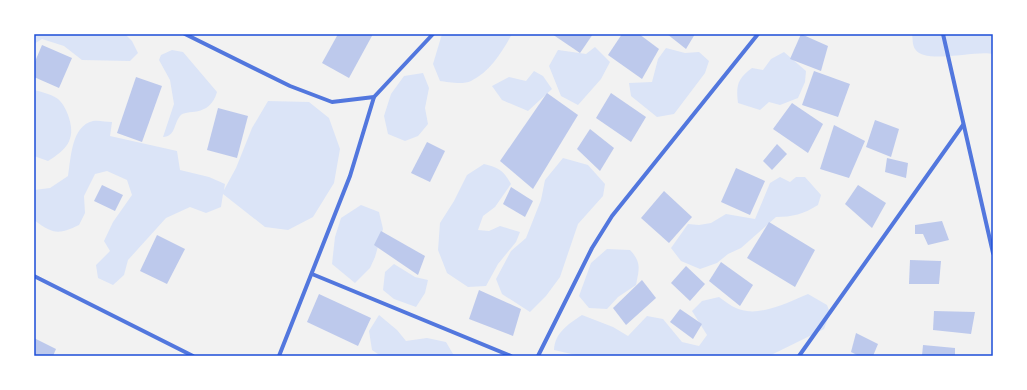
<svg xmlns="http://www.w3.org/2000/svg" width="1027" height="390" viewBox="0 0 1027 390" font-family="'Golos Text',sans-serif">
  <style>
    .green { fill: #dbe4f7 }
    .building { fill: #bdc9ec }
    .lines { fill: none; stroke-linecap: round; stroke-linejoin: round }
    .minor { stroke: #5277de; stroke-width: 4 }
    .neatline { fill: none; stroke: #1d4ed8; stroke-width: 1.5 }
  </style>
  <rect width="100%" height="100%" fill="#f2f2f2"/>
  <g class="green">
    <path d="M34 34H125L132 41 138 53 130 61 82 60 64 46 42 39 34 44Z"/>
    <path d="M442 34H512C502 52 490 72 471 81 463 85 448 82 440 81L433 64Z"/>
    <path d="M912 34H993V54C975 50 925 65 915 49 912 44 913 39 912 34Z"/>
    <path d="M595 47 610 62 601 79 578 105 561 96 549 66 558 50 586 54Z"/>
    <path d="M666 48 685 53 699 52 709 61 705 73 674 114 657 117 631 96 629 83 652 82 658 59Z"/>
    <path d="M172 50 183 52 217 92C209 119 186 108 180 116 173 125 176 136 163 137L174 104 170 80 159 60 161 55Z"/>
    <path d="M784 52 806 71 805 82 798 98 780 105 769 102 760 110 738 103C736 86 737 79 752 68L763 70 771 59Z"/>
    <path d="M534 71 543 76 552 89 528 111 502 100 492 86 509 77 526 81Z"/>
    <path d="M423 73 429 88 425 108 428 124 418 136 405 141 388 134 384 116 391 94 404 76Z"/>
    <path d="M34 90C42 92 51 94 58 99 63 103 67 111 69 118 76 140 66 150 48 161L34 156Z"/>
    <path d="M268 101 309 102 329 118 340 149 334 183 313 217 288 230 265 227 223 194 221 207 206 213 190 207 166 218 128 260 124 275 113 285 98 278 96 265 110 251 104 241 113 222 132 195 127 180 107 171 95 174 84 196 85 213 79 225C58 235 53 234 34 220V190L50 188 68 176C71 159 71 126 93 121 99 120 106 122 112 122L110 136 177 151 180 170 209 177 225 184 224 190 236 168 252 128Z"/>
    <path d="M563 158 588 165 605 184 603 196 578 224 560 277 546 296 530 312 502 294 496 279 511 251 526 238 541 200 545 180Z"/>
    <path d="M484 164C498 167 504 171 511 184L495 207 483 216 478 230 489 231 500 226 520 232 516 242 498 264 486 286 468 287 447 273 438 250 440 223 454 201 467 175Z"/>
    <path d="M780 177 790 182 796 177H805L821 195 818 205C804 214 792 217 776 217L741 248 728 254 717 263 700 269 681 261 671 248 688 224 699 225 711 223 726 214 755 219 770 183Z"/>
    <path d="M361 205 379 212 383 229 375 257 370 268 355 283 332 264 335 237 341 218Z"/>
    <path d="M607 249 630 250C642 263 639 269 636 285L618 297 607 309 589 308 579 296 591 263Z"/>
    <path d="M394 264 415 277 428 280 425 293 416 307 394 299 383 290 385 272Z"/>
    <path d="M808 294 827 305 830 313 824 329 769 356H580L554 350C555 333 567 325 582 315L613 327 628 336 647 316 663 319 682 342 699 346 707 335 692 311 702 301 719 297C727 303 736 310 747 311 764 314 792 301 808 294Z"/>
    <path d="M379 315 397 330 406 341 427 338 446 342 453 354 456 356H381L372 350 369 331Z"/>
  </g>
  <g class="building">
    <path d="M338 34H373L349 78 322 63Z"/>
    <path d="M552 34H593L580 53Z"/>
    <path d="M622 34H639L659 49 642 79 608 55Z"/>
    <path d="M667 34H695L686 49Z"/>
    <path d="M801 34 828 46 821 71 790 59Z"/>
    <path d="M42 45 72 58 59 88 34 77V64Z"/>
    <path d="M814 71 850 84 838 117 802 105Z"/>
    <path d="M136 77 162 86 142 142 117 133Z"/>
    <path d="M547 93 578 115 533 189 500 161Z"/>
    <path d="M611 93 646 117 631 142 596 118Z"/>
    <path d="M792 103 823 124 808 153 773 129Z"/>
    <path d="M218 108 248 116 237 158 207 150Z"/>
    <path d="M875 120 899 129 891 157 866 147Z"/>
    <path d="M834 125 865 141 849 178 820 169Z"/>
    <path d="M590 129 614 148 600 171 577 149Z"/>
    <path d="M427 142 445 151 430 182 411 173Z"/>
    <path d="M777 144 787 154 772 170 763 161Z"/>
    <path d="M887 158 908 163 906 178 885 172Z"/>
    <path d="M736 168 765 181 750 215 721 202Z"/>
    <path d="M102 185 123 195 115 211 94 201Z"/>
    <path d="M858 185 886 203 872 228 845 204Z"/>
    <path d="M511 187 533 201 525 217 503 204Z"/>
    <path d="M664 191 692 217 669 243 641 218Z"/>
    <path d="M942 221 949 240 928 245 923 234H915V225Z"/>
    <path d="M769 222 815 250 795 287 747 258Z"/>
    <path d="M381 231 425 256 418 275 374 245Z"/>
    <path d="M157 235 185 249 167 284 140 271Z"/>
    <path d="M910 260 941 261 939 284H909Z"/>
    <path d="M721 262 753 285 740 306 709 281Z"/>
    <path d="M686 266 705 284 690 301 671 283Z"/>
    <path d="M642 280 656 298 626 325 613 308Z"/>
    <path d="M479 290 521 309 513 336 469 319Z"/>
    <path d="M319 294 371 318 358 346 307 322Z"/>
    <path d="M680 309 702 324 693 339 670 322Z"/>
    <path d="M934 311 975 312 971 334 933 330Z"/>
    <path d="M856 333 878 344 873 356H859L851 352Z"/>
    <path d="M34 338 56 349 53 356H34Z"/>
    <path d="M923 345 955 348V356H922Z"/>
  </g>
  <g class="lines">
    <g class="minor">
      <path d="M185 34 290 86 332 102 374 97 433 34"/>
      <path d="M943 34 993 253"/>
      <path d="M312 274 511 356"/>
      <path d="M34 276 193 356"/>
      <path d="M279 356 350 176 374 97"/>
      <path d="M538 356 592 248 612 216 758 34"/>
      <path d="M799 356 963 125"/>
    </g>
  </g>
  <rect width="1027" height="390" fill="none" stroke="#ffffff" stroke-width="70"/>
  <rect x="35" y="35" width="957" height="320" class="neatline"/>
</svg>
